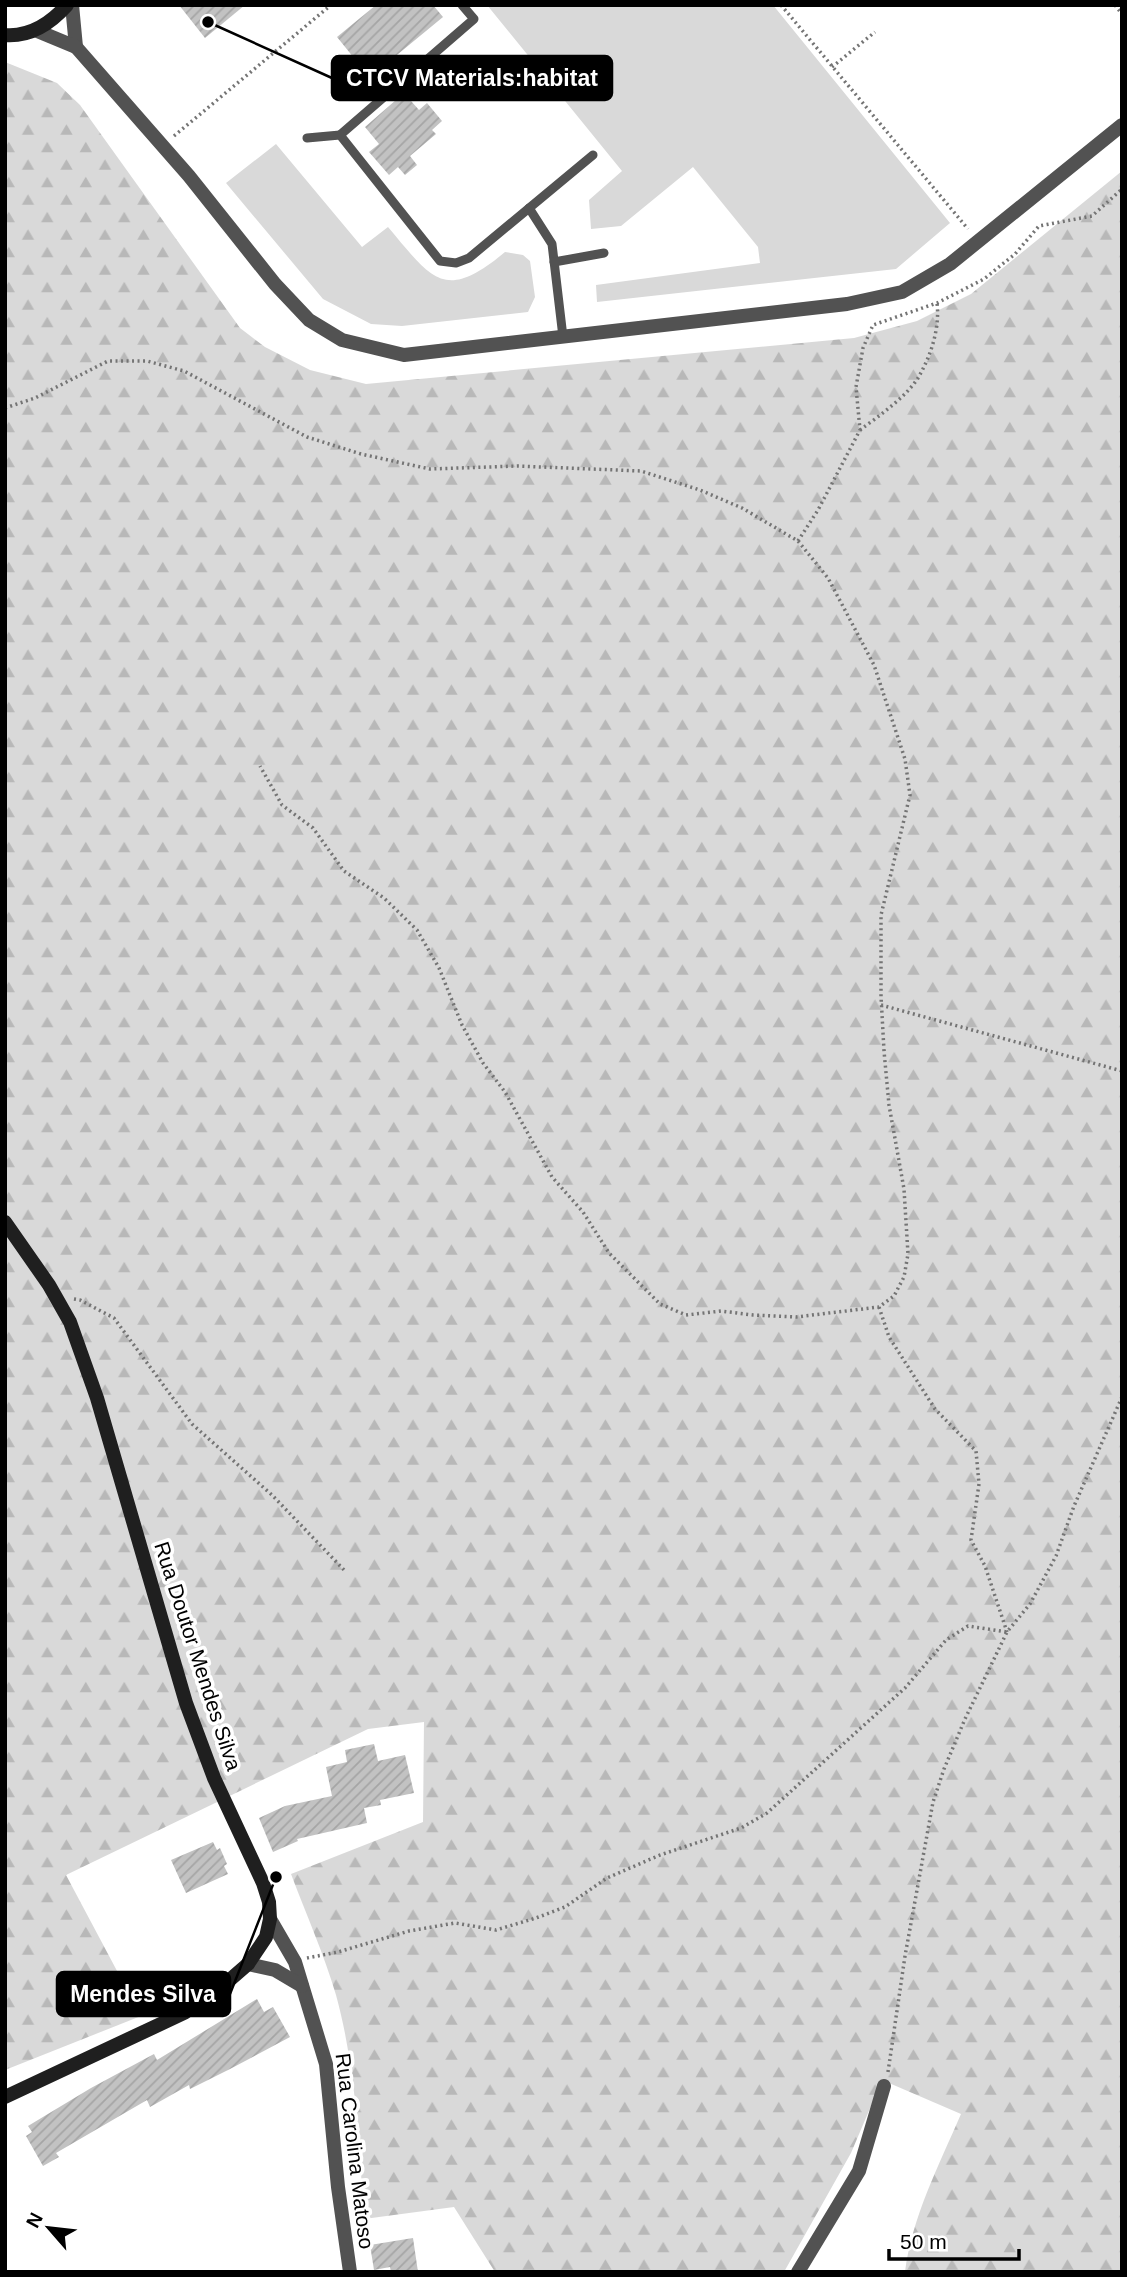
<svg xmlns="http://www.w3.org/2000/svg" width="1127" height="2277" viewBox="0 0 1127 2277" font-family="Helvetica,sans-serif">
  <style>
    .grass { fill: #d9d9d9 }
    .forest { fill: url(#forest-firs) }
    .building { fill: url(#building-hatch) }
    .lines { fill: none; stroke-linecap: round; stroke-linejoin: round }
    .path { stroke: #747474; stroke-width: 3.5; stroke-dasharray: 2 3.5; stroke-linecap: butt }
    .lane { stroke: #525252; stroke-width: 9 }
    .street { stroke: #525252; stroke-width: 14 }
    .secondary { stroke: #1f1f1f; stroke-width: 14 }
    .labels { text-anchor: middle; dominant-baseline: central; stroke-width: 7; stroke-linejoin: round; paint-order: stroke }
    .street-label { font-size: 21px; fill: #000; stroke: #fff }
    .leader { fill: none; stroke: #000; stroke-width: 2.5 }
    .callout-dot { fill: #000; stroke: #fff; stroke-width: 2.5 }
    .callout { fill: #000; stroke: #000; stroke-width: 2.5 }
    .callout-label { font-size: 23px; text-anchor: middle; font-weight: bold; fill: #fff }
  </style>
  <defs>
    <pattern id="forest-firs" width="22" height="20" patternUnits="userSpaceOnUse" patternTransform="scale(1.75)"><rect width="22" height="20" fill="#d9d9d9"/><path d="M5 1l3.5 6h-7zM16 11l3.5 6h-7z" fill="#b8b8b8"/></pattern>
    <pattern id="building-hatch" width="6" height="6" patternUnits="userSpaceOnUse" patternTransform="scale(1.75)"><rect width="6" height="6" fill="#c2c2c2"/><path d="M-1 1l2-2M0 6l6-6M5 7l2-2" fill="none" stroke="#a5a5a5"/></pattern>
  </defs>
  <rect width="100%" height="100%" fill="#fff"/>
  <g class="grass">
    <path d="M487 5H773L950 223 896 269 597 302 596 285 760 263 758 247 693 167 621 226 591 229 589 200 622 171Z"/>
    <path d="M276 144 362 247 388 227C432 279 444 303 505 252L523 255 530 261 535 297 528 312 402 326 371 324 323 299 226 183Z"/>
  </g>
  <path class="forest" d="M5 62 57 83 80 105 240 328 265 347 310 370 366 384 854 338 917 321 971 294 1122 171V2272H905C912 2217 939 2165 961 2114L882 2080 851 2153 784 2272H495L454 2207 364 2219C359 2144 356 2068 336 1995 324 1954 306 1914 291 1874L423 1822 424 1722 368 1729 66 1875 141 2016 5 2070Z"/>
  <g class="building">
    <path d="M179 5H245L205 38Z"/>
    <path d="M376 5H433L443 17 392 59 398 66 375 84 337 37Z"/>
    <path d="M404 93 419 110 427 103 442 121 432 130 436 134 410 156 417 165 405 175 398 167 389 175 369 152 379 144 365 127Z"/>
    <path d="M374 1744 378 1761 405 1755 414 1793 380 1800 381 1805 364 1808 367 1823 297 1839 298 1841 273 1852 259 1818 285 1806 332 1796 326 1767 347 1762 345 1750Z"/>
    <path d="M213 1842 217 1850 220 1848 227 1864 224 1866 228 1874 186 1893 171 1860Z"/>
    <path d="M257 1999 264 2012 273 2007 290 2037 230 2069 190 2089 189 2085 150 2107 147 2100 56 2153 59 2157 43 2166 26 2136 32 2132 28 2126 91 2088 154 2054 157 2060Z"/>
    <path d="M413 2238 418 2272H391L390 2267 374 2270 370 2245Z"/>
  </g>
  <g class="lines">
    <g class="path">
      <path d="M781 5 968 229"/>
      <path d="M1115 5 1122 14"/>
      <path d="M832 67 875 32"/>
      <path d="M174 136 331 5"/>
      <path d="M5 408 35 398 108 361H147L184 371 307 437 361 454 430 469 517 466 641 471 700 490 742 508 798 541 828 578 874 665 905 759 910 795 881 915V996L884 1051 889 1105 904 1189 908 1254 904 1277 894 1296 879 1307 796 1317 753 1315 721 1311 686 1315 660 1304 609 1253 583 1212 552 1177 505 1092 483 1063 462 1025 439 968 417 930 384 898 344 871 313 828 282 805 260 766"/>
      <path d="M860 430C879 416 906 397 918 378 931 356 940 328 937 303"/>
      <path d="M798 541 818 510 860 430 856 387 863 348 873 325 937 303 984 279 1015 254 1039 226 1092 216 1122 189"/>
      <path d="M881 1005 1122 1071"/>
      <path d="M74 1299 80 1300 114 1318 192 1424 272 1495 346 1572"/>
      <path d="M879 1307 889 1337 935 1409 976 1451 979 1484 971 1540 985 1566 1007 1632"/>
      <path d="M307 1958 338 1952 409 1931 455 1923 496 1930 536 1918 565 1907 607 1878 660 1855 741 1828 767 1813 905 1688 946 1640 968 1626 1007 1632"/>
      <path d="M888 2072 905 1956 933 1802 944 1769 965 1719 1007 1632 1030 1604 1056 1556 1074 1506 1122 1397"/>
    </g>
    <g class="lane">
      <path d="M340 135 474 19 462 5"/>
      <path d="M307 138 340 135 440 261 456 263 469 258 593 155"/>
      <path d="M529 208 552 244 563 337"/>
      <path d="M554 262 604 253"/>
    </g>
    <g class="street">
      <path d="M72 5 76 47"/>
      <path d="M35 30 76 47 189 176 275 284 309 320 342 340 404 355 847 304 902 292 950 264 1122 125"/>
      <path d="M270 1919 295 1962 326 2064 338 2187 350 2272"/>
      <path d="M248 1964 275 1970 302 1986"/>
      <path d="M798 2272 859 2171 884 2086"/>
    </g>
    <g class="secondary">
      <path d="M5 35C30 37 51 23 67 5"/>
      <path d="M5 1222 49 1285 70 1322 97 1398 186 1703 214 1778 263 1883 269 1902 270 1919 266 1937 248 1964 225 1984 184 2013 5 2097"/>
    </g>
  </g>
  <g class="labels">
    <g class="street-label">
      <text transform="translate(198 1656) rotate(72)">Rua Doutor Mendes Silva</text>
      <text transform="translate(355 2151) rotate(83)">Rua Carolina Matoso</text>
    </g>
  </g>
  <path class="leader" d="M208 22L332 78M276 1877L230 1994"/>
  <g class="callout-dot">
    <circle cx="208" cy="22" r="7"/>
    <circle cx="276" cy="1877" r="7"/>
  </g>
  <g class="callout">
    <rect x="332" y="56" width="280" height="44" rx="7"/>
    <rect x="57" y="1972" width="173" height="44" rx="7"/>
  </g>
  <g class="callout-label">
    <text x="472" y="86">CTCV Materials:habitat</text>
    <text x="143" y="2002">Mendes Silva</text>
  </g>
  <rect width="1127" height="2277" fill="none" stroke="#000000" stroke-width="14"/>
  <g transform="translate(49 2228) rotate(298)" stroke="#ffffff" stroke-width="5" paint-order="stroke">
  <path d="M0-5L12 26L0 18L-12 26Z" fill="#000000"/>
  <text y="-10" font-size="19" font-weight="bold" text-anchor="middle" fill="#000000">N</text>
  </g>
  <path d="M889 2249v10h130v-10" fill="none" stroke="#000000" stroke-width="3.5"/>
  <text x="900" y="2249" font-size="21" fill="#000000" stroke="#ffffff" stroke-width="5" paint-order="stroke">50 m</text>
</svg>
